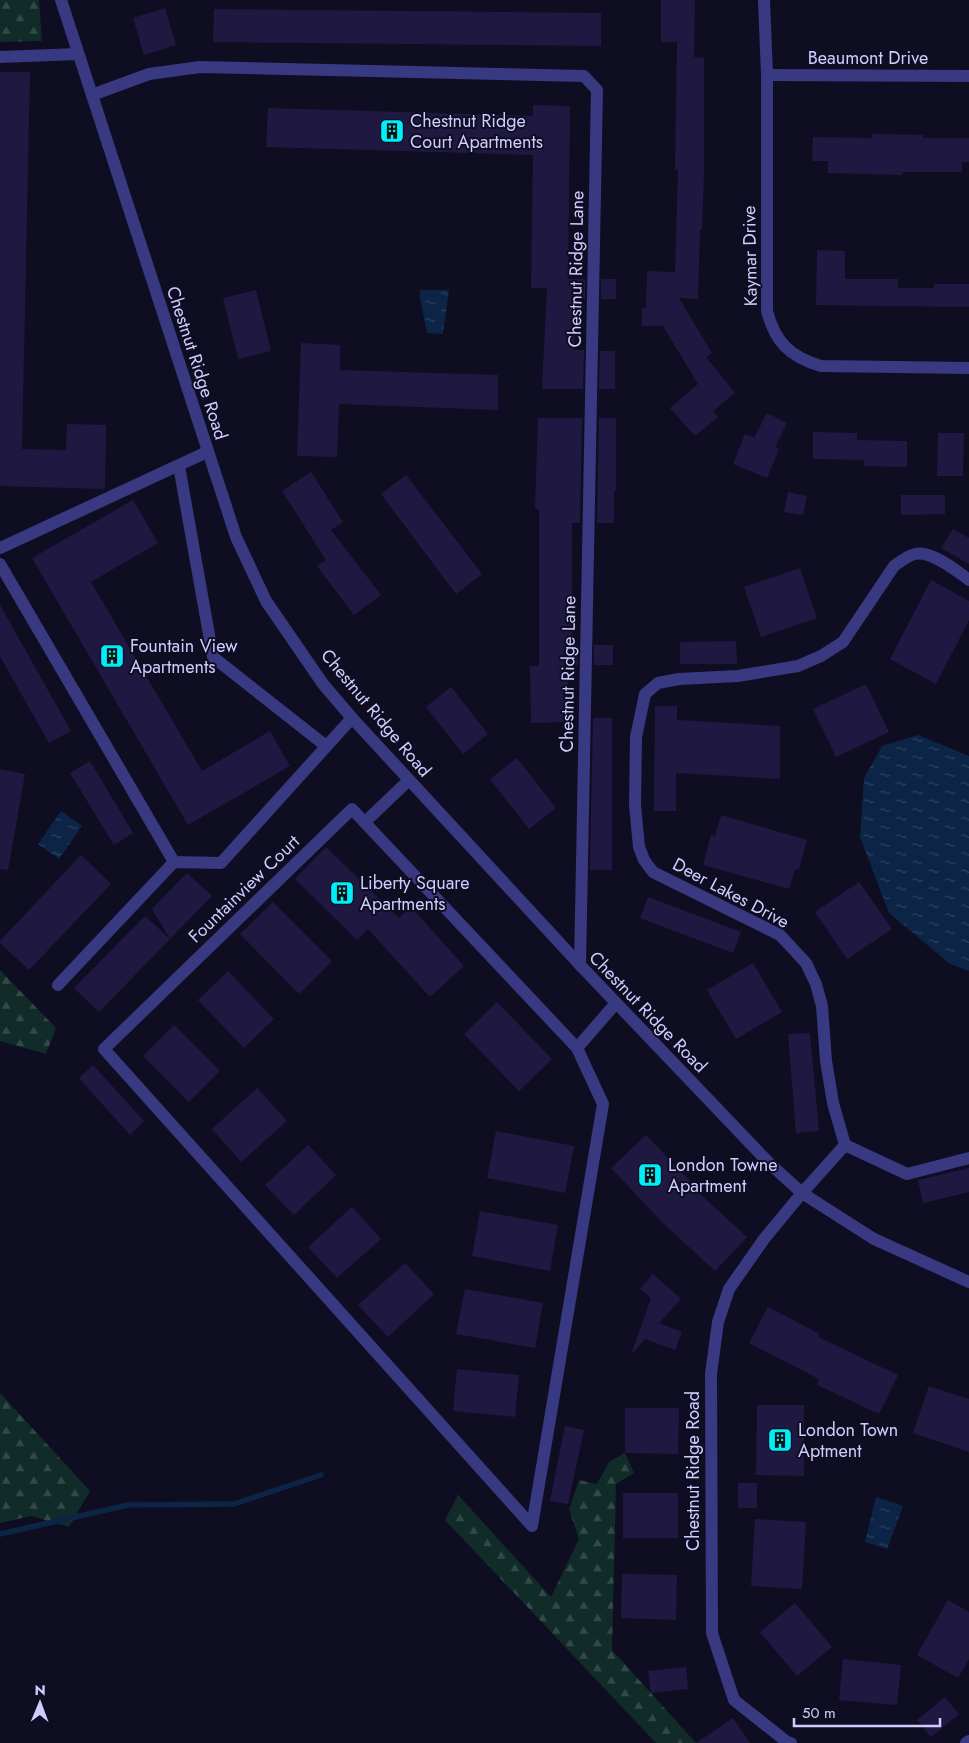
<svg xmlns="http://www.w3.org/2000/svg" width="969" height="1743" viewBox="0 0 969 1743" font-family="Jost,sans-serif">
  <style>
    .forest { fill: url(#forest-firs) }
    .water { fill: url(#water-ripples) }
    .lines { fill: none; stroke-linecap: round; stroke-linejoin: round }
    .stream { stroke: #0c2546; stroke-width: 5.5 }
    .building { fill: #1f1942 }
    .minor { stroke: #383980; stroke-width: 12 }
    .labels { text-anchor: middle; dominant-baseline: central; stroke-width: 4; stroke-linejoin: round; paint-order: stroke }
    .street-label { font-size: 18px; fill: #cfcdff; stroke: #0f0d21 }
    .poi-label { font-size: 18px; fill: #cfcdff; stroke: #0f0d21; text-anchor: start }
  </style>
  <defs>
    <pattern id="forest-firs" width="22" height="20" patternUnits="userSpaceOnUse" patternTransform="scale(1.25)"><rect width="22" height="20" fill="#102b28"/><path d="M5 1l3.5 6h-7zM16 11l3.5 6h-7z" fill="#324948"/></pattern>
    <pattern id="water-ripples" width="26" height="14" patternUnits="userSpaceOnUse" patternTransform="scale(1.25)"><rect width="26" height="14" fill="#0c2546"/><path d="M2 4q2-2 4 0t4 0M15 11q2-2 4 0t4 0" fill="none" stroke="#2e4362"/></pattern>
  </defs>
  <rect width="100%" height="100%" fill="#0f0d21"/>
  <g class="forest">
    <path d="M0 0H39L42 41 0 42Z"/>
    <path d="M0 970 56 1028 46 1054 0 1041Z"/>
    <path d="M0 1393 90 1491 69 1527 31 1516 0 1523Z"/>
    <path d="M625 1453 634 1473 616 1484 612 1650 696 1743H656L445 1520 458 1495 551 1597 579 1539 569 1509 579 1480 597 1484 609 1462Z"/>
  </g>
  <g class="water">
    <path d="M420 290H449L443 334 427 333 420 298Z"/>
    <path d="M918 735 969 756V971L950 964 889 913 860 837 864 778 882 746Z"/>
    <path d="M61 811 82 826 59 859 38 844Z"/>
    <path d="M876 1497 903 1506 887 1549 865 1542Z"/>
  </g>
  <g class="lines">
    <path class="stream" d="M0 1534 128 1505 234 1504 321 1475"/>
  </g>
  <g class="building">
    <path d="M661 0H695L694 57 704 58V171L702 230H700L698 299 679 298 712 353 706 357 735 393 713 411 718 417 695 436 670 408 698 384 663 326H642V308H646L647 271 675 272 678 170H675L677 42H661Z"/>
    <path d="M165 8 176 45 144 55 133 18Z"/>
    <path d="M214 9 601 13V46L213 42Z"/>
    <path d="M0 72H30L22 449 66 450 67 424 106 425 105 489 0 486Z"/>
    <path d="M533 105 570 106 568 279H585V299H576L574 350H584L583 389H542L547 288H531L533 155 266 147 268 108 533 116Z"/>
    <path d="M872 134 923 135V138H969V162H962V172H903L902 175 828 173V161H812L813 137 872 138Z"/>
    <path d="M817 250 845 251V279H898V288H934V284H969V307L816 305Z"/>
    <rect x="601" y="279" width="15" height="20"/>
    <path d="M256 290 271 351 238 359 223 298Z"/>
    <path d="M301 343 340 345V370L498 375V410L339 404 337 457 297 456Z"/>
    <path d="M600 351H615V389H599Z"/>
    <path d="M767 413 787 423 775 447 779 449 767 478 733 464 745 434 754 438Z"/>
    <path d="M538 418H582L580 523H572V646H578V665L568 666 569 722 531 723 530 666H539V509H535Z"/>
    <path d="M599 418H616V491H614V523H597Z"/>
    <path d="M813 432 857 433V440L907 441V467L864 466V460L813 459Z"/>
    <path d="M938 433H964L963 476H937Z"/>
    <path d="M311 472 343 522 331 530 381 595 354 615 317 566 326 560 282 491Z"/>
    <path d="M406 475 482 574 456 594 381 494Z"/>
    <path d="M788 492 807 496 803 515 784 512Z"/>
    <path d="M901 495H945V514L901 515Z"/>
    <path d="M133 500 158 543 91 582 202 771 270 731 290 766 188 825 32 558Z"/>
    <path d="M953 529 969 538V564L941 548Z"/>
    <path d="M800 568 817 618 761 637 744 587Z"/>
    <path d="M931 580 969 601V620L936 684 890 659Z"/>
    <path d="M0 605 71 731 49 743 0 656Z"/>
    <path d="M736 641 737 664H680V642Z"/>
    <rect x="594" y="645" width="19" height="20"/>
    <path d="M866 684 889 732 836 757 813 709Z"/>
    <path d="M451 687 488 734 463 754 426 707Z"/>
    <path d="M655 706H677V720L780 726V779L676 773V811H654Z"/>
    <path d="M593 718H612V870H590Z"/>
    <path d="M517 758 556 808 529 829 490 779Z"/>
    <path d="M90 761 133 833 114 845 70 773Z"/>
    <path d="M0 769 25 774 8 870 0 869Z"/>
    <path d="M721 815 807 840 799 869H795L789 889 703 865 711 835 715 836Z"/>
    <path d="M326 847 399 918 411 907 464 966 430 997 368 929 357 940 295 879Z"/>
    <path d="M81 855 111 884 29 970 0 943V941Z"/>
    <path d="M187 873 212 896 170 939 152 909Z"/>
    <path d="M859 882 892 929 847 959 815 912Z"/>
    <path d="M648 897 741 932 733 953 640 918Z"/>
    <path d="M273 902 332 961 299 994 240 934Z"/>
    <path d="M145 916 170 939 99 1012 74 988Z"/>
    <path d="M753 963 782 1012 736 1039 707 990Z"/>
    <path d="M228 971 274 1019 244 1048 198 1000Z"/>
    <path d="M497 1002 552 1059 519 1091 464 1034Z"/>
    <path d="M174 1025 220 1071 189 1102 143 1056Z"/>
    <path d="M810 1033 819 1131 796 1133 788 1034Z"/>
    <path d="M93 1065 144 1121 130 1135 79 1078Z"/>
    <path d="M257 1088 287 1121 241 1162 212 1129Z"/>
    <path d="M496 1131 574 1146 565 1193 487 1178Z"/>
    <path d="M646 1135 690 1181 688 1183 747 1237 715 1271 662 1222 611 1168Z"/>
    <path d="M308 1145 336 1175 294 1215 265 1185Z"/>
    <path d="M969 1168V1192L923 1203 918 1180Z"/>
    <path d="M352 1207 381 1239 337 1278 308 1247Z"/>
    <path d="M480 1211 558 1225 550 1271 472 1256Z"/>
    <path d="M405 1263 434 1294 388 1337 358 1305Z"/>
    <path d="M653 1274 681 1299 659 1323 682 1332 675 1350 645 1339 631 1355 651 1298 640 1289Z"/>
    <path d="M465 1289 543 1303 535 1348 456 1334Z"/>
    <path d="M768 1307 820 1334 818 1337 898 1375 879 1414 817 1385 819 1379 749 1343Z"/>
    <path d="M457 1369 519 1375 515 1417 453 1411Z"/>
    <path d="M929 1386 969 1399V1452L913 1433Z"/>
    <path d="M757 1405H804V1476L756 1475Z"/>
    <path d="M625 1408H679L678 1454 625 1453Z"/>
    <path d="M565 1426 584 1430 568 1504 550 1501Z"/>
    <rect x="738" y="1483" width="19" height="25"/>
    <rect x="623" y="1493" width="55" height="45"/>
    <path d="M755 1519 806 1522 802 1589 751 1586Z"/>
    <path d="M622 1574 677 1575 676 1620 621 1618Z"/>
    <path d="M948 1600 969 1612V1659L958 1678 917 1655Z"/>
    <path d="M795 1603 832 1647 797 1676 760 1632Z"/>
    <path d="M843 1659 901 1665 897 1705 839 1700Z"/>
    <path d="M686 1667 688 1689 651 1693 648 1671Z"/>
    <path d="M945 1697 959 1714 931 1737 917 1720Z"/>
    <path d="M733 1718 750 1743H696Z"/>
  </g>
  <g class="lines">
    <g class="minor">
      <path d="M61 0 236 537 266 601 323 684 352 718 580 965 770 1164 802 1193 874 1239 969 1282"/>
      <path d="M764 0 767 75V311C775 342 790 357 821 366L969 368"/>
      <path d="M0 57 78 54"/>
      <path d="M767 75 969 76"/>
      <path d="M92 95 149 74 200 67 584 76 597 90 580 965"/>
      <path d="M179 466 213 657 326 746"/>
      <path d="M0 548 207 452"/>
      <path d="M0 564 174 862"/>
      <path d="M352 809 577 1048 603 1104 532 1526 104 1049Z"/>
      <path d="M365 822 409 780"/>
      <path d="M58 985 174 862 221 863 352 718"/>
      <path d="M577 1048 616 1003"/>
      <path d="M845 1145 833 1103 826 1061 822 1006 816 984 806 963 780 935 653 872 644 860 639 847 635 805 636 737 645 694 658 683 679 679 738 676 798 666 821 656 843 642 894 566C901 561 907 556 915 554 931 550 957 571 969 580"/>
      <path d="M791 1743 787 1742 734 1700 712 1633 711 1374 718 1322 729 1289 764 1239 802 1193 845 1145 907 1174 969 1158"/>
      <path d="M966 1743 969 1741"/>
    </g>
  </g>
  <defs>
    <symbol id="building-square" viewBox="-11 -11 22 22"><rect x="-9" y="-9" width="18" height="18" rx="4" fill="#00eef8" stroke="#0f0d21"/><path d="M-4-6H4V6H1V3H-1V6H-4ZM-2.5-4.3h1.7v1.8h-1.7ZM.8-4.3h1.7v1.8H.8ZM-2.5-1h1.7V.8h-1.7ZM.8-1h1.7V.8H.8Z" fill="#111"/></symbol>
  </defs>
  <g fill-rule="evenodd">
    <use href="#building-square" x="378" y="117" width="28" height="28"/>
    <use href="#building-square" x="98" y="642" width="28" height="28"/>
    <use href="#building-square" x="328" y="879" width="28" height="28"/>
    <use href="#building-square" x="636" y="1161" width="28" height="28"/>
    <use href="#building-square" x="766" y="1426" width="28" height="28"/>
  </g>
  <g class="labels">
    <g class="street-label">
      <text x="868" y="58">Beaumont Drive</text>
      <text transform="translate(750 256) rotate(-91)">Kaymar Drive</text>
      <text transform="translate(576 269) rotate(-89)">Chestnut Ridge Lane</text>
      <text transform="translate(197 363) rotate(72)">Chestnut Ridge Road</text>
      <text transform="translate(568 674) rotate(-89)">Chestnut Ridge Lane</text>
      <text transform="translate(376 713) rotate(50)">Chestnut Ridge Road</text>
      <text transform="translate(244 889) rotate(-44)">Fountainview Court</text>
      <text transform="translate(731 893) rotate(28)">Deer Lakes Drive</text>
      <text transform="translate(648 1012) rotate(46)">Chestnut Ridge Road</text>
      <text transform="translate(693 1471) rotate(-90)">Chestnut Ridge Road</text>
    </g>
    <g class="poi-label">
      <text x="410" y="121">Chestnut Ridge<tspan x="410" dy="21">Court Apartments</tspan></text>
      <text x="130" y="646">Fountain View<tspan x="130" dy="21">Apartments</tspan></text>
      <text x="360" y="883">Liberty Square<tspan x="360" dy="21">Apartments</tspan></text>
      <text x="668" y="1165">London Towne<tspan x="668" dy="21">Apartment</tspan></text>
      <text x="798" y="1430">London Town<tspan x="798" dy="21">Aptment</tspan></text>
    </g>
  </g>
  <g transform="translate(40 1703) rotate(1)" stroke="#0f0d21" stroke-width="4" paint-order="stroke">
  <path d="M0-4L9 19L0 12L-9 19Z" fill="#cfcdff"/>
  <text y="-8" font-size="14" font-weight="bold" text-anchor="middle" fill="#cfcdff">N</text>
  </g>
  <path d="M794 1718v8h146v-8" fill="none" stroke="#cfcdff" stroke-width="2.5"/>
  <text x="802" y="1718" font-size="15" fill="#cfcdff" stroke="#0f0d21" stroke-width="4" paint-order="stroke">50 m</text>
</svg>
